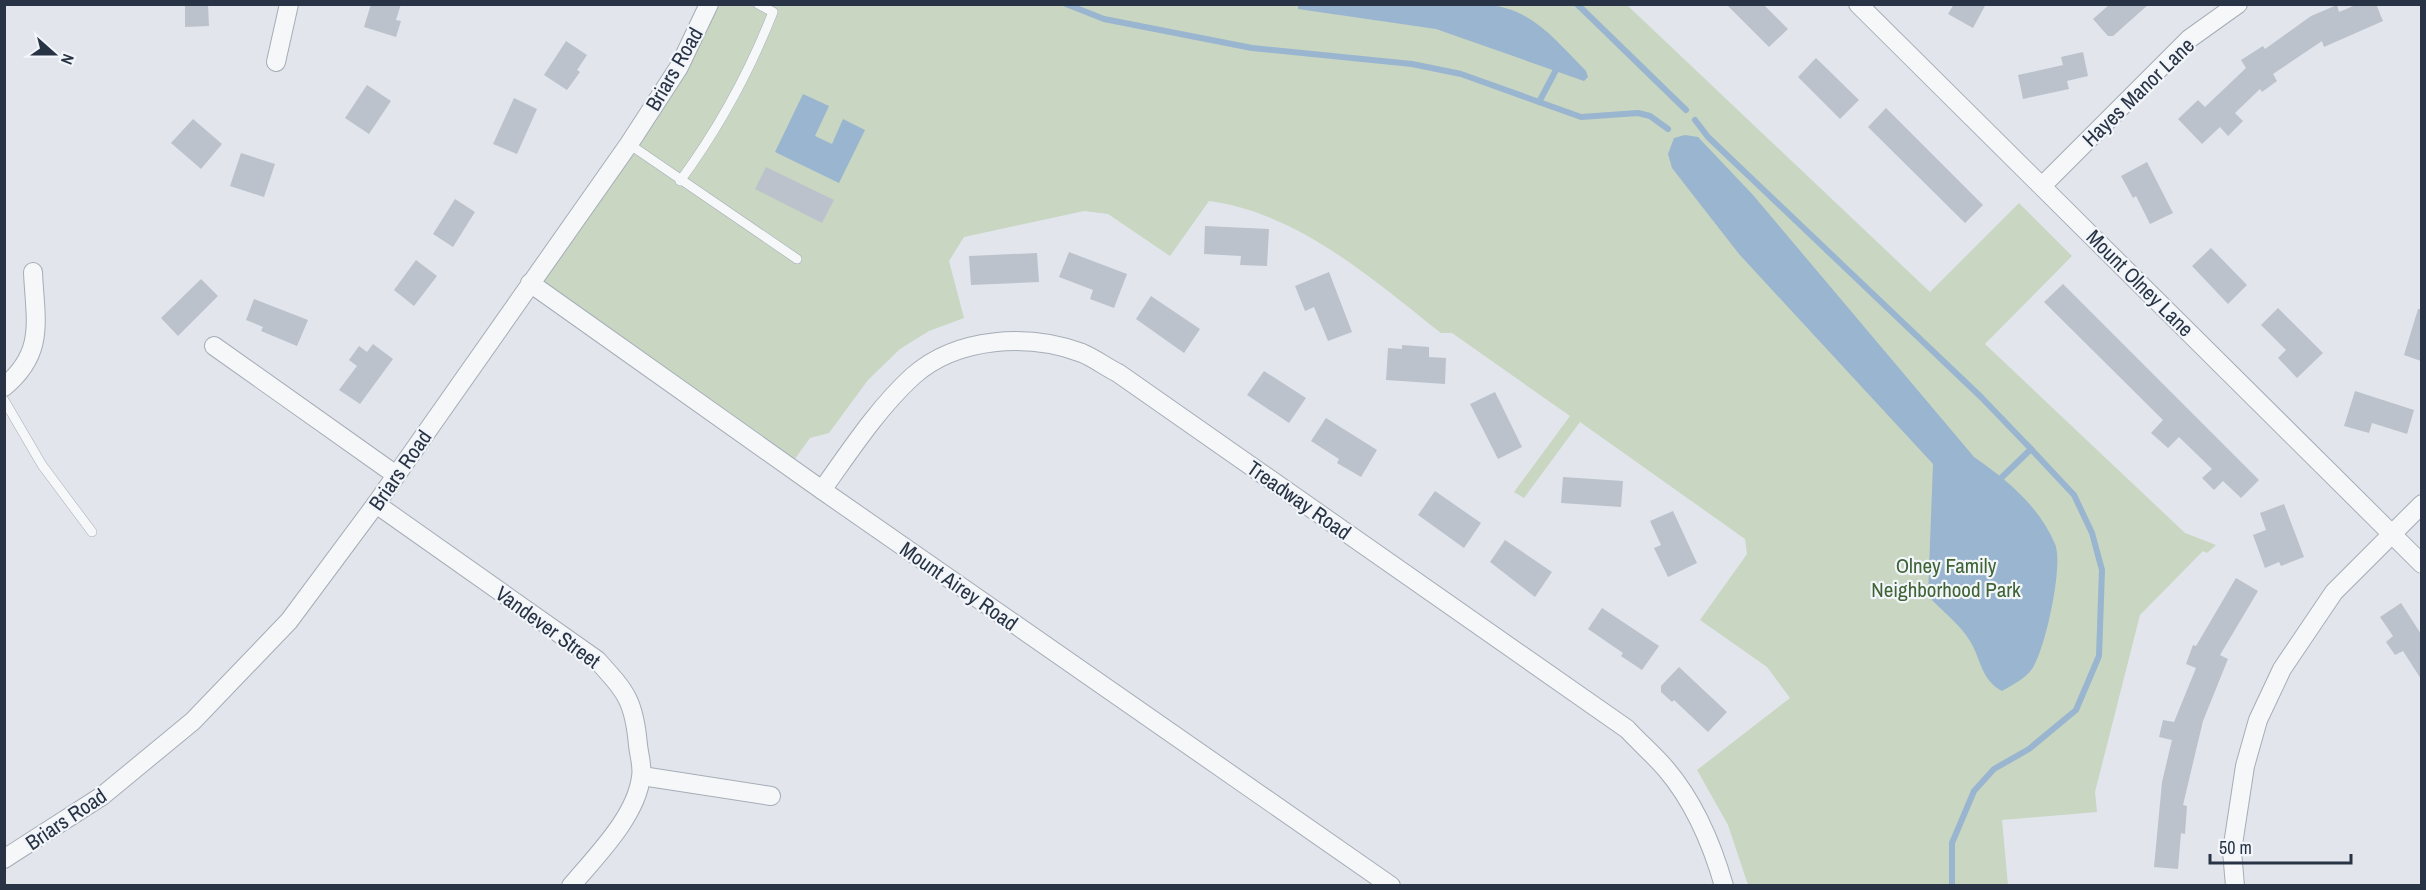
<svg xmlns="http://www.w3.org/2000/svg" width="2426" height="890" viewBox="0 0 2426 890" font-family="'Archivo Narrow',sans-serif">
  <style>
    .green { fill: #c8d6c2 }
    .water { fill: #9ab5cf }
    .lines { fill: none; stroke-linecap: round; stroke-linejoin: round }
    .stream { stroke: #9ab5cf; stroke-width: 6 }
    .building { fill: #bbc2cc }
    .lane-casing { stroke: #a6adb7; stroke-width: 10 }
    .street-casing { stroke: #a6adb7; stroke-width: 20 }
    .lane { stroke: #f5f7f9; stroke-width: 9 }
    .street { stroke: #f5f7f9; stroke-width: 18 }
    .labels { text-anchor: middle; dominant-baseline: central; stroke-width: 4.5; stroke-linejoin: round; paint-order: stroke }
    .street-label { font-size: 21px; fill: #283445; stroke: #f2f5f9 }
    .park-label { font-size: 21px; fill: #3e6334; stroke: #f2f5f9 }
  </style>
  <rect width="100%" height="100%" fill="#e2e6ec"/>
  <path class="green" d="M709 5H1627L1930 292 2019 203 2072 256 1985 344 2185 533 2216 545 2207 553 2203 551 2140 615 2095 792 2097 812 2002 820 2008 885H1748L1728 825 1697 770 1790 698 1767 667 1700 620 1747 554 1745 539 1580 422 1524 498 1514 492 1570 416 1452 333H1441C1372 279 1299 213 1209 201L1170 256 1108 214 1084 211 964 237 949 261 964 318 929 331 900 349 868 380 829 433 810 438 789 467 530 283Z"/>
  <g class="water">
    <path d="M1298 5H1485C1530 6 1556 41 1586 71L1588 77 1584 81 1436 29 1298 9Z"/>
    <path d="M803 94 829 106 815 136 832 144 843 119 865 130 839 183 775 152Z"/>
    <path d="M1685 135 1698 137 1753 195 1974 457C2007 480 2039 506 2055 544 2064 564 2045 651 2032 669 2025 679 2012 685 2002 691 1981 680 1981 659 1970 641 1960 624 1941 610 1928 596L1933 464 1739 254 1672 168 1668 154 1674 138Z"/>
  </g>
  <g class="lines">
    <g class="stream">
      <path d="M1066 4 1104 19 1252 48 1412 64 1461 74 1581 117 1638 113 1650 116 1668 129"/>
      <path d="M1577 4 1686 110"/>
      <path d="M1539 102 1556 70"/>
      <path d="M1695 120 1708 137 1981 397 2031 449 2074 495 2092 533 2102 570 2099 656 2076 710 2029 749 1994 769 1974 791 1952 843V886"/>
      <path d="M1997 482 2031 449"/>
    </g>
  </g>
  <g class="building">
    <path d="M185 4H208L209 26 185 27Z"/>
    <path d="M371 4H401L396 20 401 21 396 37 364 27Z"/>
    <path d="M1726 4H1763L1788 29 1769 47Z"/>
    <path d="M1954 4H1986L1973 28 1948 14Z"/>
    <path d="M2110 4H2149L2113 36H2108L2093 19Z"/>
    <path d="M2358 4H2376L2383 21 2324 47 2322 41 2273 74 2277 81 2262 92 2260 89 2235 113 2243 121 2228 136 2220 127 2202 144 2178 119 2198 100 2205 107 2246 68 2241 60 2263 46 2265 49 2311 16 2337 5 2339 12Z"/>
    <path d="M566 41 587 55 577 70 580 72 567 90 544 75Z"/>
    <path d="M2083 52 2088 76 2067 81 2069 89 2023 99 2018 75 2063 65 2061 57Z"/>
    <path d="M1816 58 1859 100 1840 119 1798 77Z"/>
    <path d="M367 85 391 101 369 134 345 118Z"/>
    <path d="M514 98 537 109 517 154 493 144Z"/>
    <path d="M1886 108 1983 205 1965 223 1868 127Z"/>
    <path d="M193 119 222 144 201 169 171 143Z"/>
    <path d="M241 153 275 164 264 197 230 186Z"/>
    <path d="M2147 162 2173 213 2150 224 2136 196 2133 198 2121 176Z"/>
    <path d="M766 167 834 200 822 223 755 189Z"/>
    <path d="M455 199 475 212 453 247 433 234Z"/>
    <path d="M1205 226 1269 229 1267 266 1240 265 1241 256 1204 254Z"/>
    <path d="M2211 248 2247 285 2228 304 2192 266Z"/>
    <path d="M1069 252 1127 274 1114 308 1090 299 1093 290 1059 277Z"/>
    <path d="M1037 253 1039 282 971 285 969 256Z"/>
    <path d="M416 260 437 276 414 306 394 290Z"/>
    <path d="M1329 272 1352 332 1328 341 1314 307 1305 311 1295 286Z"/>
    <path d="M201 279 218 296 178 336 161 318Z"/>
    <path d="M2063 284 2259 480 2241 498 2223 481 2214 490 2202 478 2212 469 2179 437 2168 448 2151 433 2163 420 2044 302Z"/>
    <path d="M1151 296 1200 329 1184 353 1136 319Z"/>
    <path d="M254 299 308 320 297 346 261 331 263 327 246 320Z"/>
    <path d="M2278 308 2323 353 2297 378 2278 358 2286 350 2261 325Z"/>
    <path d="M2418 309H2421V361L2404 355Z"/>
    <path d="M373 344 393 359 360 404 339 390 357 366 349 360 359 346 367 352Z"/>
    <path d="M1402 345 1429 347V357L1446 358 1445 384 1386 380 1388 348 1402 349Z"/>
    <path d="M1264 371 1306 398 1289 423 1247 395Z"/>
    <path d="M2355 391 2414 410 2407 434 2372 423 2369 433 2344 426Z"/>
    <path d="M1495 392 1522 447 1498 459 1470 404Z"/>
    <path d="M1326 418 1377 450 1361 477 1337 463 1339 459 1311 441Z"/>
    <path d="M1563 477 1623 481 1621 507 1561 503Z"/>
    <path d="M1435 491 1481 523 1464 548 1418 515Z"/>
    <path d="M2284 504 2304 557 2281 566 2279 562 2265 568 2253 535 2266 530 2260 513Z"/>
    <path d="M1673 511 1697 563 1668 577 1654 548 1661 545 1650 521Z"/>
    <path d="M1505 540 1552 572 1535 597 1490 562Z"/>
    <path d="M2236 578 2258 591 2220 655 2228 659 2203 721 2183 805 2187 806 2185 834 2181 833 2178 869 2154 867 2162 782 2172 740 2159 737 2163 720 2174 722 2196 668 2186 664 2193 645 2196 646Z"/>
    <path d="M2401 603 2421 634V679L2403 651 2395 655 2386 642 2393 636 2380 617Z"/>
    <path d="M1602 608 1659 646 1642 670 1621 656 1623 653 1588 629Z"/>
    <path d="M1679 667 1727 712 1708 732 1674 700 1672 702 1661 692V686Z"/>
  </g>
  <g class="lines">
    <defs>
      <g id="lane">
        <path d="M629 144 797 259"/>
        <path d="M680 181C719 128 749 73 773 12L758 4"/>
        <path d="M4 400 42 465 92 532"/>
      </g>
      <g id="street">
        <path d="M1858 4 2422 564"/>
        <path d="M276 62 289 4"/>
        <path d="M2042 186 2189 39 2238 4"/>
        <path d="M530 283 822 490 1391 886"/>
        <path d="M214 346 396 475"/>
        <path d="M4 387C46 352 35 320 33 272"/>
        <path d="M822 490C850 451 877 409 913 376 957 337 1028 333 1082 353 1094 358 1106 367 1118 373L1627 729C1640 743 1654 755 1666 769 1695 803 1712 844 1724 886"/>
        <path d="M376 504 597 660C626 692 634 700 638 745 639 755 643 767 641 777 636 817 596 856 571 886"/>
        <path d="M642 776 771 796"/>
        <path d="M4 859 102 796 193 721 289 621 376 504 629 144 679 67 709 4"/>
        <path d="M2235 886 2232 851 2245 766 2258 720 2282 669 2334 592 2422 504"/>
      </g>
    </defs>
    <use href="#lane" class="lane-casing"/>
    <use href="#street" class="street-casing"/>
    <use href="#lane" class="lane"/>
    <use href="#street" class="street"/>
  </g>
  <g class="labels">
    <g class="street-label">
      <text transform="translate(674 69) rotate(-60)">Briars Road</text>
      <text transform="translate(2138 92) rotate(-44)">Hayes Manor Lane</text>
      <text transform="translate(2140 283) rotate(45)">Mount Olney Lane</text>
      <text transform="translate(400 470) rotate(-55)">Briars Road</text>
      <text transform="translate(1299 500) rotate(35)">Treadway Road</text>
      <text transform="translate(959 586) rotate(35)">Mount Airey Road</text>
      <text transform="translate(548 627) rotate(36)">Vandever Street</text>
      <text transform="translate(66 819) rotate(-34)">Briars Road</text>
    </g>
    <g class="park-label">
      <text x="1946" y="565">Olney Family<tspan x="1946" dy="24">Neighborhood Park</tspan></text>
    </g>
  </g>
  <rect width="2426" height="890" fill="none" stroke="#283445" stroke-width="12"/>
  <g transform="translate(54 54) rotate(111)" stroke="#f2f5f9" stroke-width="4.5" paint-order="stroke">
  <path d="M0-4.5L10 22L0 15L-10 22Z" fill="#283445"/>
  <text y="-9" font-size="16" font-weight="bold" text-anchor="middle" fill="#283445">N</text>
  </g>
  <path d="M2210 854v9h141v-9" fill="none" stroke="#283445" stroke-width="3"/>
  <text x="2219" y="854" font-size="18" fill="#283445" stroke="#f2f5f9" stroke-width="4.5" paint-order="stroke">50 m</text>
</svg>
